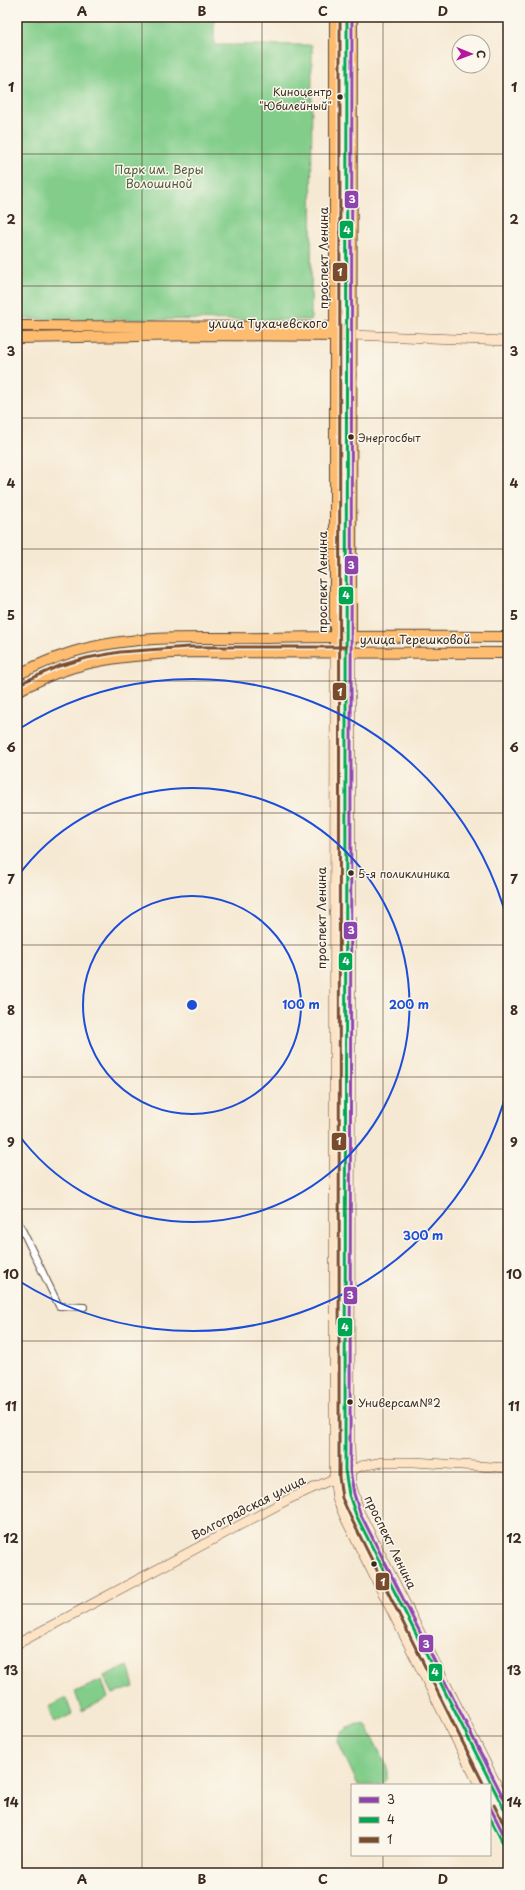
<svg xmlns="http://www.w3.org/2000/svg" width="525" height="1890" viewBox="0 0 525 1890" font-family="'Playpen Sans',sans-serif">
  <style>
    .green { fill: #82cd8a; stroke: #5e7c54 }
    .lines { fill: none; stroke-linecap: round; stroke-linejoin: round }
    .street-casing { stroke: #574739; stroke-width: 8 }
    .secondary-casing { stroke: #574739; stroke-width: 10 }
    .primary-casing { stroke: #574739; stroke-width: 12 }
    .street { stroke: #fff; stroke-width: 6 }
    .secondary { stroke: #fee4c6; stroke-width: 9 }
    .primary { stroke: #fdbc70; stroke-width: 10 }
    .bus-1-casing { stroke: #fbf7ec; stroke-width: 6 }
    .bus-2-casing { stroke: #fbf7ec; stroke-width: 6 }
    .bus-3-casing { stroke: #fbf7ec; stroke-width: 6 }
    .bus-1 { stroke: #8e44ad; stroke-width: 3 }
    .bus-2 { stroke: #00a651; stroke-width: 3 }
    .bus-3 { stroke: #7a4b2a; stroke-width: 3 }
    .grid { fill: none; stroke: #3b2a1e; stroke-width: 1; stroke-opacity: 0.55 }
    .ring { fill: none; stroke: #1d4ed8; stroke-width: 2 }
    .bus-dot { fill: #3b2a1e; stroke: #fbf7ec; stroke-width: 1.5 }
    .labels { text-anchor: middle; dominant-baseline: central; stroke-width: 3; stroke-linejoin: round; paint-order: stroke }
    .bus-label { font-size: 11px; fill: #3b2a1e; stroke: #fbf7ec; text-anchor: start }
    .park-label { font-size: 12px; fill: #505b3e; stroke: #fbf7ec }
    .street-label { font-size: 12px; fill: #3b2a1e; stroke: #fbf7ec }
    .centre { fill: #1d4ed8; stroke: #fbf7ec; stroke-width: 2 }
    .ring-label { font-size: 12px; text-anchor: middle; font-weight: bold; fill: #1d4ed8; stroke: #fbf7ec; stroke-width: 3; stroke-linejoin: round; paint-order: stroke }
    .line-badge { stroke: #fbf7ec; stroke-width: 1.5 }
    .badge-label { font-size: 11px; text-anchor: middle; font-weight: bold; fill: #fff }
    .neatline { fill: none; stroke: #3b2a1e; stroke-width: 1.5 }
    .grid-label { font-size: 13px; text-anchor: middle; font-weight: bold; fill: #3b2a1e }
  </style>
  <rect width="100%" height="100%" fill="#fbf7ec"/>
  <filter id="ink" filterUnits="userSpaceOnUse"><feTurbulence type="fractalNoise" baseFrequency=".025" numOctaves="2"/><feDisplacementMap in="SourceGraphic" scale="8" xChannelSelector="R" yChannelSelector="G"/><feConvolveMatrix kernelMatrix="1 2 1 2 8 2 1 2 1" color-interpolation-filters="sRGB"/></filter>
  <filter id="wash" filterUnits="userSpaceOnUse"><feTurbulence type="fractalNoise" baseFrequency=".012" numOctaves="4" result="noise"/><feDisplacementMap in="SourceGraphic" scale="16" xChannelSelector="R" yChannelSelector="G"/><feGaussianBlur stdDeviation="0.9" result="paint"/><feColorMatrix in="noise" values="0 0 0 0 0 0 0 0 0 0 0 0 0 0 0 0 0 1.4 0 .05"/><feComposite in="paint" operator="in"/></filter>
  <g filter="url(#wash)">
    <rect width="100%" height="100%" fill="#f6e9d3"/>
    <g class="green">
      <path d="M17 17H214V45H312L311 320 17 319Z"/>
      <path d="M128 1665 134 1687 113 1694 104 1676Z"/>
      <path d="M102 1680 108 1698 82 1711 75 1692Z"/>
      <path d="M66 1698 72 1714 54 1723 48 1707Z"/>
      <path d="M357 1724 366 1725 387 1767C393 1789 373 1785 358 1785L338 1742C339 1730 348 1729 357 1724Z"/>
    </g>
  </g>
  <g filter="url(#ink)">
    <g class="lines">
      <defs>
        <path id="street" d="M17 1219 59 1306 84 1307"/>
        <g id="secondary">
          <path d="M351 335 508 341"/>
          <path d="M335 652 334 1477 337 1499 346 1520 479 1785"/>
          <path d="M351 652 350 1443 351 1483 360 1513 508 1807"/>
          <path d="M334 913 343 918 347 932"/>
          <path d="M17 1644 289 1499 361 1466 383 1462H414L508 1468"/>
          <path d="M490 1807 508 1843"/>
        </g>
        <g id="primary">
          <path d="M17 326 336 327 351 335"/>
          <path d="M17 338 201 335 341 336"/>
          <path d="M335 652V17"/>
          <path d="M351 652 352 17"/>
          <path d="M17 675C40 664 62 654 88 648 145 634 207 639 266 638 346 636 427 637 508 637"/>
          <path d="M17 691C32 684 46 676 62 671 103 656 146 655 189 652L508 653"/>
        </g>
      </defs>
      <use href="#street" class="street-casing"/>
      <use href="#secondary" class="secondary-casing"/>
      <use href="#primary" class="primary-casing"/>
      <use href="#street" class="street"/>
      <use href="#secondary" class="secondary"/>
      <use href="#primary" class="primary"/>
      <defs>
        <g id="bus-1">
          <path d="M352 17 350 1470 354 1494 360 1513 508 1807"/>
          <path d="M490 1807 508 1843"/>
        </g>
        <g id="bus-2">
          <path d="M347 17 345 1470 349 1495 356 1515 504 1809"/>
          <path d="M490 1818 504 1845"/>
        </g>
        <g id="bus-3">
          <path d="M340 17 339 1477 342 1498 351 1518 483 1783"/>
          <path d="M17 685 59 666 87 658 120 652 189 647H346"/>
          <path d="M494 1805 508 1832"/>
        </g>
      </defs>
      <use href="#bus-1" class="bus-1-casing"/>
      <use href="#bus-2" class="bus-2-casing"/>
      <use href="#bus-3" class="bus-3-casing"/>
      <use href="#bus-1" class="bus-1"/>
      <use href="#bus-2" class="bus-2"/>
      <use href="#bus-3" class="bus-3"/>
    </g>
  </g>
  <path class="grid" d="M142 17V1873M262 17V1873M383 17V1785M17 154H508M17 286H508M17 418H508M17 549H508M17 681H508M17 813H508M17 945H508M17 1077H508M17 1209H508M17 1341H508M17 1472H508M17 1604H508M17 1736H508M383 1855V1873"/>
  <g class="ring">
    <circle cx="192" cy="1005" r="109"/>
    <path d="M18 876A217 217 0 1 1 18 1134"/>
    <path d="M508 1087A326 326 0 0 1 19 1281M19 729A326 326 0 0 1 508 923"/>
  </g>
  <g class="bus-dot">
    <circle cx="340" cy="97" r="3.5"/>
    <circle cx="351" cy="437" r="3.5"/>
    <circle cx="351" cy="873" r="3.5"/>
    <circle cx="350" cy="1402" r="3.5"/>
    <circle cx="374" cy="1564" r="3.5"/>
  </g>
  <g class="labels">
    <g class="bus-label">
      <text x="332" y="91" text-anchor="end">Киноцентр<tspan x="332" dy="14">"Юбилейный"</tspan></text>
      <text x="358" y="437">Энергосбыт</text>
      <text x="358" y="873">5-я поликлиника</text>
      <text x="358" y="1402">Универсам№2</text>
    </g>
    <g class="park-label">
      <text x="159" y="169">Парк им. Веры<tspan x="159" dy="14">Волошиной</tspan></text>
    </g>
    <g class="street-label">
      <text transform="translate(323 258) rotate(-90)">проспект Ленина</text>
      <text x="268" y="323">улица Тухачевского</text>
      <text transform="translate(322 582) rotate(-90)">проспект Ленина</text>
      <text x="415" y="639">улица Терешковой</text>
      <text transform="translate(321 918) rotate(-90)">проспект Ленина</text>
      <text transform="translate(248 1507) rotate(-27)">Волгоградская улица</text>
      <text transform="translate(391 1542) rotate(64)">проспект Ленина</text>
    </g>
  </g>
  <circle cx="192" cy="1005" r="6" class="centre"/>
  <g class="ring-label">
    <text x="301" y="1009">100 m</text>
    <text x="409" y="1009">200 m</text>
    <text x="423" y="1240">300 m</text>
  </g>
  <g class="line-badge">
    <rect x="344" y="190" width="15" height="19" rx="4" fill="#8e44ad"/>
    <rect x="339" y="220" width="15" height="19" rx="4" fill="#00a651"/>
    <rect x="332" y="262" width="16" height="20" rx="4" fill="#7a4b2a"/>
    <rect x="344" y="555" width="15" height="20" rx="4" fill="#8e44ad"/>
    <rect x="338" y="586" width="16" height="19" rx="4" fill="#00a651"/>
    <rect x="332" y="682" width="15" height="19" rx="4" fill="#7a4b2a"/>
    <rect x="343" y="921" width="15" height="19" rx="4" fill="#8e44ad"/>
    <rect x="338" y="952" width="15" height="19" rx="4" fill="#00a651"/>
    <rect x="331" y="1132" width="16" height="19" rx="4" fill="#7a4b2a"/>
    <rect x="343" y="1286" width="15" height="19" rx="4" fill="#8e44ad"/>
    <rect x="337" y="1317" width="16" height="20" rx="4" fill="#00a651"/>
    <rect x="375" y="1572" width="15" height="19" rx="4" fill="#7a4b2a"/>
    <rect x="418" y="1634" width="16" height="19" rx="4" fill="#8e44ad"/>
    <rect x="428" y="1663" width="15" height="19" rx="4" fill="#00a651"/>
  </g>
  <g class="badge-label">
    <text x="352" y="203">3</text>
    <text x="347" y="234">4</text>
    <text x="340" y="276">1</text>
    <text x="351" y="569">3</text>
    <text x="346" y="599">4</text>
    <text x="340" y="696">1</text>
    <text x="351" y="934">3</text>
    <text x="346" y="965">4</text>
    <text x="339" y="1145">1</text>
    <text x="350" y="1299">3</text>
    <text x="345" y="1331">4</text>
    <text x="383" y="1586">1</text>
    <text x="426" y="1648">3</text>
    <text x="435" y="1676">4</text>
  </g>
  <rect width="525" height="1890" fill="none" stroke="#fbf7ec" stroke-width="44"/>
  <rect x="351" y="1784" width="140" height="72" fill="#fbf7ec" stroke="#aea59a"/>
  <rect x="359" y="1797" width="20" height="6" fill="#8e44ad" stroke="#aea59a"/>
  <text x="387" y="1804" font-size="12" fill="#3b2a1e">3</text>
  <rect x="359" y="1817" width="20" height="6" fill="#00a651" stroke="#aea59a"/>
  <text x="387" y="1824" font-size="12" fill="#3b2a1e">4</text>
  <rect x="359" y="1837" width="20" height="6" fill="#7a4b2a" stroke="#aea59a"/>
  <text x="387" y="1844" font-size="12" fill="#3b2a1e">1</text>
  <g transform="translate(471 54) rotate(91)"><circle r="19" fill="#fbf7ec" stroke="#aea59a"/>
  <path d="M0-3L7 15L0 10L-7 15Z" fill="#b5179e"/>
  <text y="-6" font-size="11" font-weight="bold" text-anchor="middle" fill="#3b2a1e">С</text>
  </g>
  <rect x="22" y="22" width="481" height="1846" class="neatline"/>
  <g class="grid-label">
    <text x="82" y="16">A</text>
    <text x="202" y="16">B</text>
    <text x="323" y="16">C</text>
    <text x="443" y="16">D</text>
    <text x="11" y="92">1</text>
    <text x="514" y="92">1</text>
    <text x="11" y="224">2</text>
    <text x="514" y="224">2</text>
    <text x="11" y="356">3</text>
    <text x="514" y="356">3</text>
    <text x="11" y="488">4</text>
    <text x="514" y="488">4</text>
    <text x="11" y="620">5</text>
    <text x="514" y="620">5</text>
    <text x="11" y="752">6</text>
    <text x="514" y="752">6</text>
    <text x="11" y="884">7</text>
    <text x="514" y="884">7</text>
    <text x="11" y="1015">8</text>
    <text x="514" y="1015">8</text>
    <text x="11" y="1147">9</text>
    <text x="514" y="1147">9</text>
    <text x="11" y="1279">10</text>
    <text x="514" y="1279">10</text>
    <text x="11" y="1411">11</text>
    <text x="514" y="1411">11</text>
    <text x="11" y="1543">12</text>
    <text x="514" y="1543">12</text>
    <text x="11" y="1675">13</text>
    <text x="514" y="1675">13</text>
    <text x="11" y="1807">14</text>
    <text x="514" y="1807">14</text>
    <text x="82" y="1884">A</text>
    <text x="202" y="1884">B</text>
    <text x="323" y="1884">C</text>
    <text x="443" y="1884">D</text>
  </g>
</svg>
